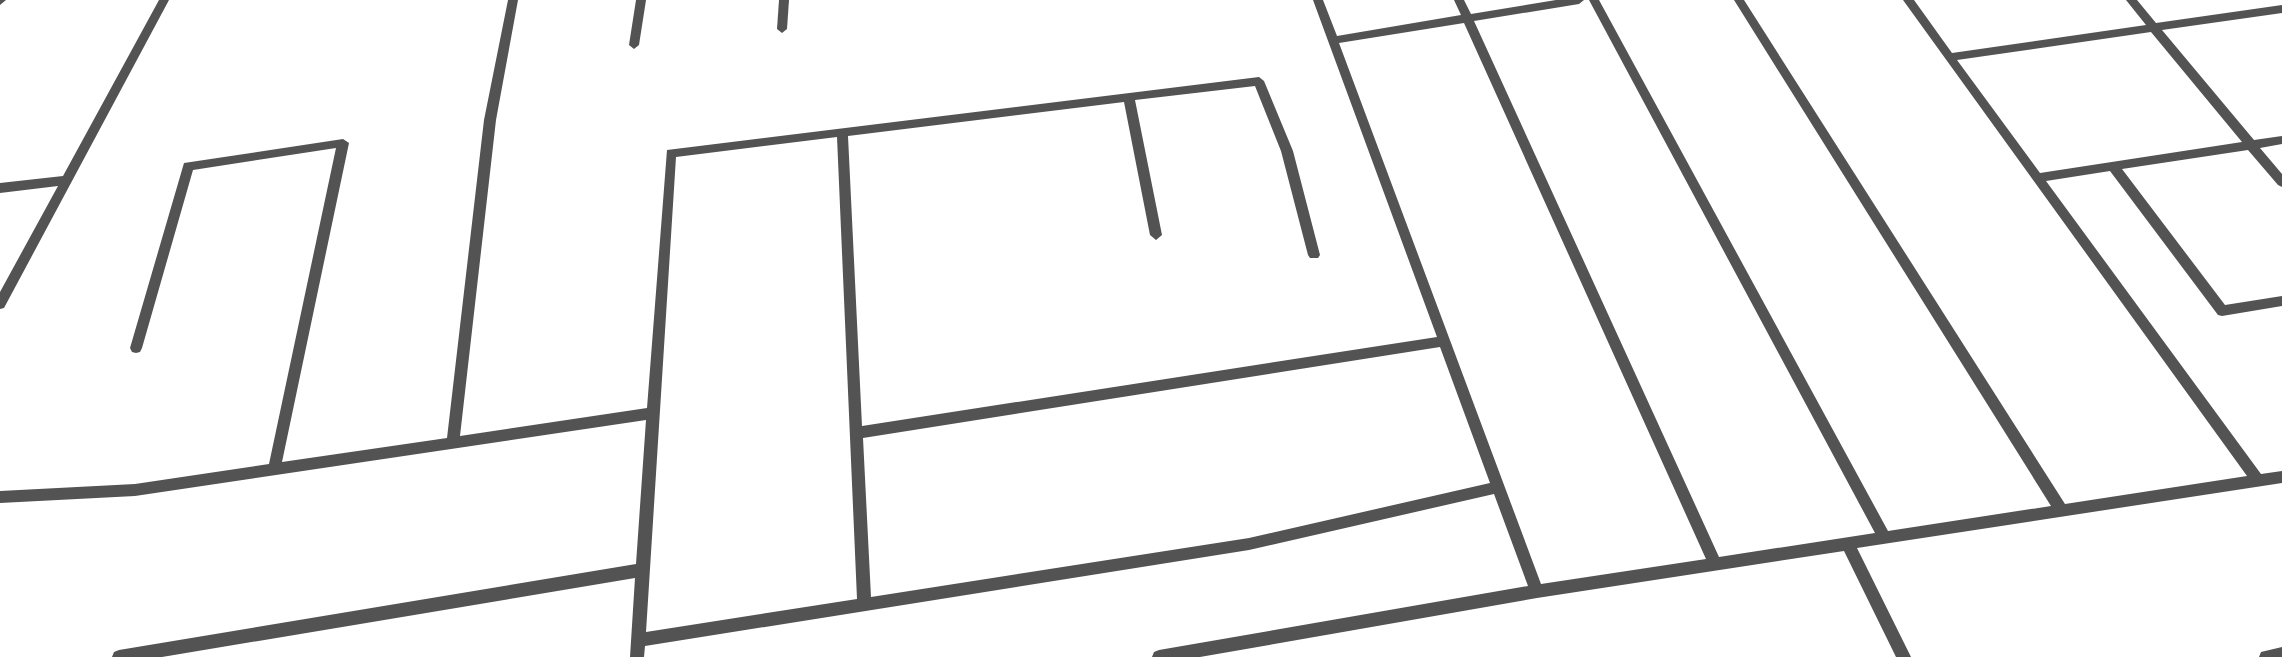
<svg xmlns="http://www.w3.org/2000/svg" width="2282" height="657" viewBox="0 0 2282 657" font-family="'IBM Plex Sans',sans-serif">
  <style>
    .lines { fill: none; stroke-linecap: round; stroke-linejoin: round }
    .minor { fill: #535353; fill-rule: evenodd }
  </style>
  <rect width="100%" height="100%" fill="#fff"/>
  <g class="lines">
    <g class="minor">
      <path d="M0 0H6L0 5Z"/>
      <path d="M159 0H169L4 308 0 309V292L58 186 0 193V183L63 176Z"/>
      <path d="M508 0H518L496 120 460 436 647 408 667 150 1259 77 1264 81 1293 151 1320 255 1318 258H1310L1308 255 1281 151 1255 86 1135 100 1162 235 1156 240 1150 235 1124 102 848 136 862 426 1437 337 1313 0H1323L1337 36 1461 15 1454 0H1464L1471 14 1556 0H1584L1579 4 1474 21 1719 557 1875 533 1589 0H1599L1888 531 2051 506 1734 0H1744L2065 504 2247 476 1903 0H1914L1952 53 2146 25 2126 0H2137L2156 23 2282 5V13L2162 30 2254 140 2282 136V144L2260 148 2282 174V187L2278 185 2248 150 2122 169 2225 305 2282 296V306L2222 316 2218 315 2110 171 2046 181 2261 474 2282 471V483L1857 548 1911 657H1896L1844 551 1537 598 1200 657H1152L1154 652 1159 650 1528 586 1494 494 1249 550 645 646 644 657H630L635 578 162 657H112L114 652 119 650 636 564 646 420 135 496 0 503V491L135 484 269 464 336 148 193 170 142 348 140 352 136 353 132 352 130 348 184 163 343 139 349 143 282 462 447 438 484 120ZM1464 23 1706 559 1541 584 1339 43ZM2151 32 2242 142 2040 173 1957 60ZM837 137 857 599 646 632 676 157ZM1440 347 1490 483 1249 538 871 597 863 438Z"/>
      <path d="M636 0H646L639 45 634 49 629 45Z"/>
      <path d="M779 0H789L787 29 782 33 777 29Z"/>
      <path d="M2282 647V657H2259L2261 652Z"/>
    </g>
  </g>
</svg>
